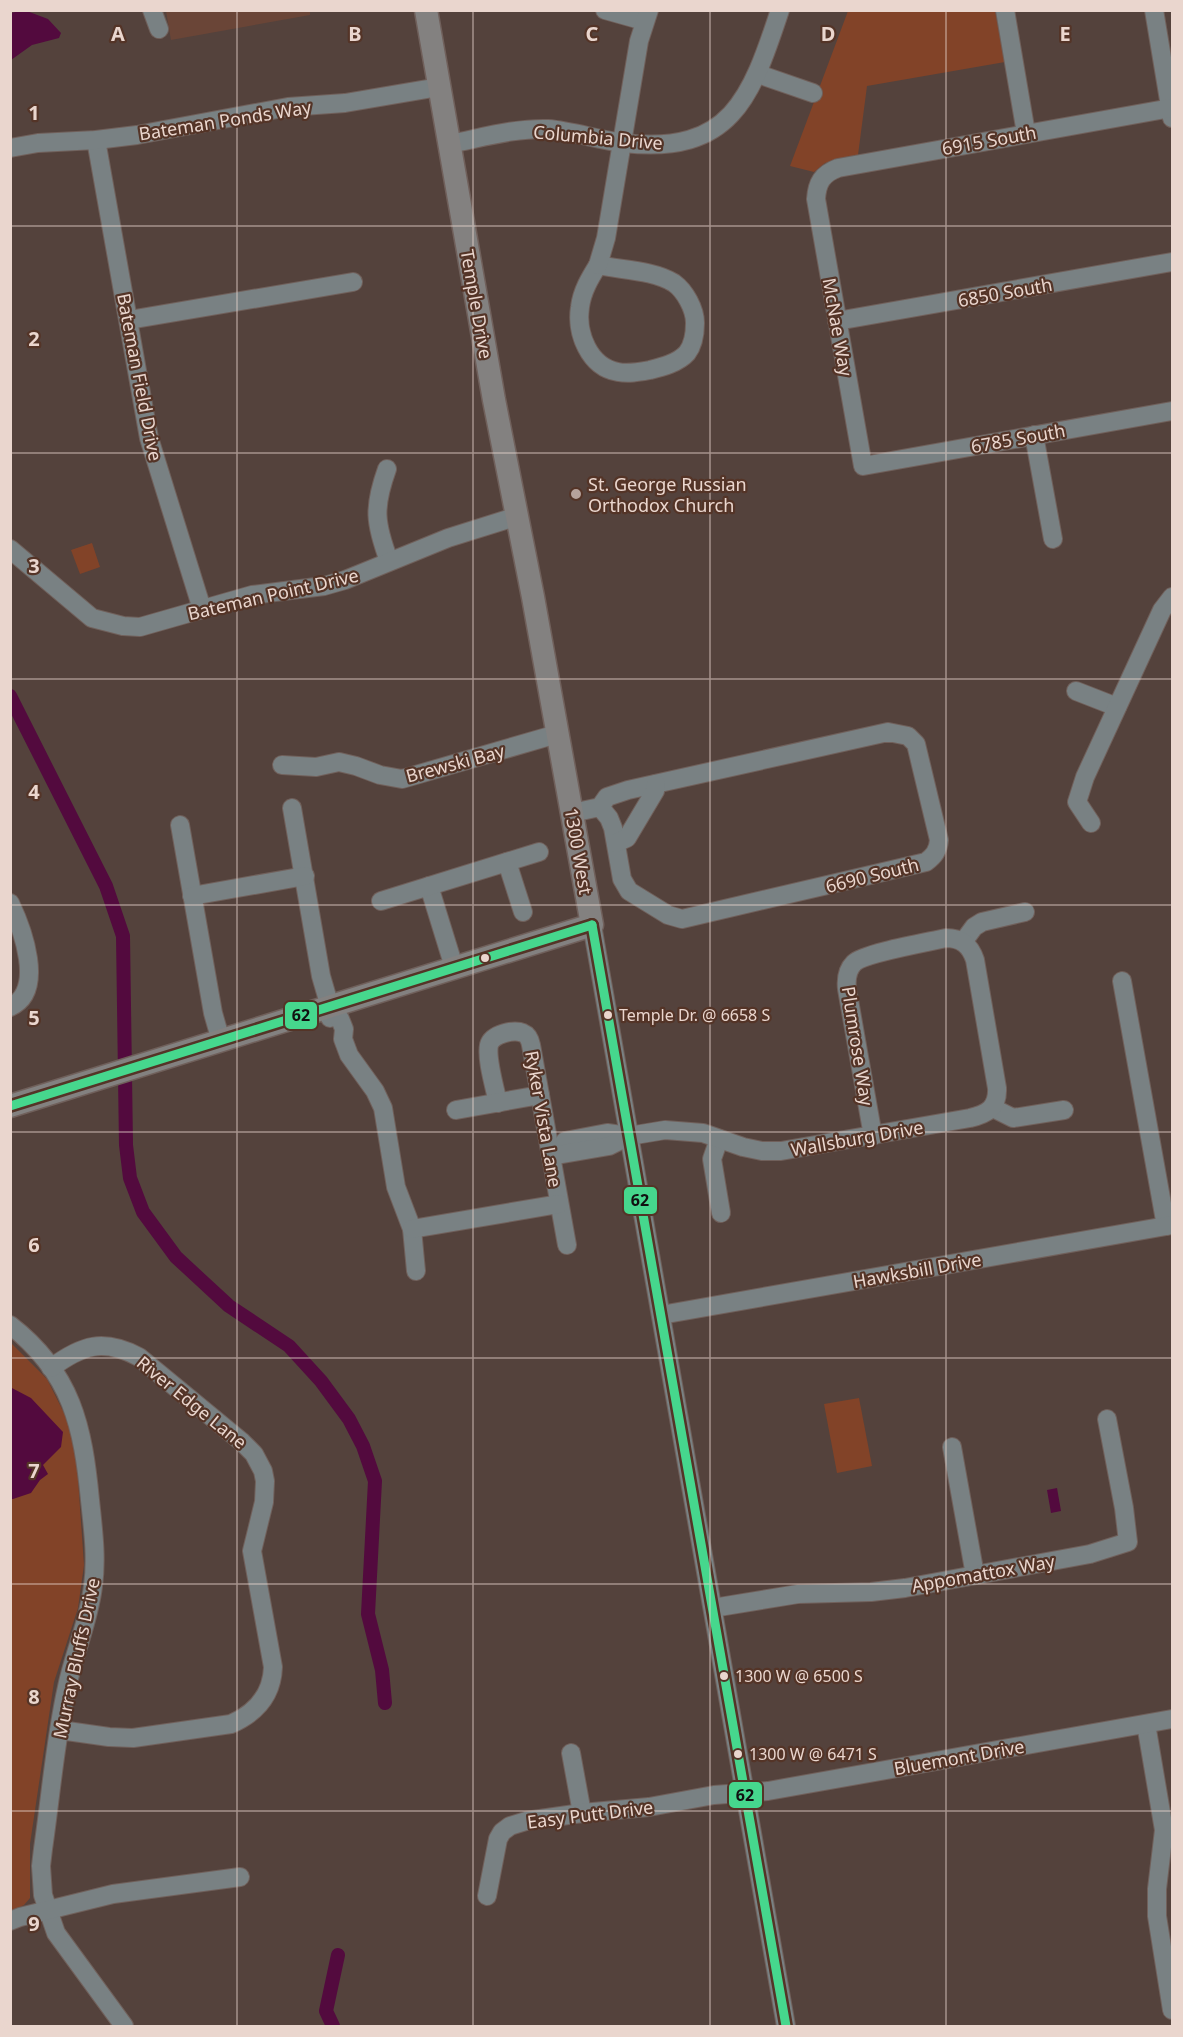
<svg xmlns="http://www.w3.org/2000/svg" width="1183" height="2037" viewBox="0 0 1183 2037" font-family="'Noto Sans',sans-serif">
  <style>
    .built { fill: #6a4537 }
    .green { fill: #824328 }
    .water { fill: #530a3e }
    .lines { fill: none; stroke-linecap: round; stroke-linejoin: round }
    .canal { stroke: #530a3e; stroke-width: 14 }
    .minor-casing { stroke: #70605b; stroke-width: 20 }
    .major-casing { stroke: #70605b; stroke-width: 25 }
    .minor { stroke: #798183; stroke-width: 18 }
    .major { stroke: #838180; stroke-width: 22 }
    .bus-1-casing { stroke: #543427; stroke-width: 14 }
    .bus-1 { stroke: #46d78d; stroke-width: 9 }
    .grid { fill: none; stroke: #ead6ce; stroke-width: 1.5; stroke-opacity: 0.55 }
    .poi-dot { fill: #b6a29b; stroke: #543427; stroke-width: 2 }
    .bus-dot { fill: #ead6ce; stroke: #543427; stroke-width: 2 }
    .labels { text-anchor: middle; dominant-baseline: central; stroke-width: 4.5; stroke-linejoin: round; paint-order: stroke }
    .bus-label { font-size: 16px; fill: #ead6ce; stroke: #543427; text-anchor: start }
    .street-label { font-size: 18px; fill: #ead6ce; stroke: #543427 }
    .poi-label { font-size: 18px; fill: #ead6ce; stroke: #543427; text-anchor: start }
    .grid-label { font-size: 20px; text-anchor: middle; font-weight: bold; fill: #ead6ce; stroke: #543427; stroke-width: 4.5; stroke-linejoin: round; paint-order: stroke }
    .line-badge { stroke: #543427; stroke-width: 2 }
    .pale-badge-label { font-size: 16px; text-anchor: middle; font-weight: bold; fill: #111 }
  </style>
  <rect width="100%" height="100%" fill="#54423c"/>
  <path class="built" d="M310 11V15L171 40 166 11Z"/>
  <g class="green">
    <path d="M848 11H995L1005 62 867 86 858 155 825 163 814 172 790 166Z"/>
    <path d="M92 543 100 567 80 574 71 550Z"/>
    <path d="M10 1342 47 1379 68 1421 77 1465 84 1565 78 1608 54 1682 30 1844V1898L24 1905 11 1912Z"/>
    <path d="M859 1398 872 1466 837 1473 824 1404Z"/>
  </g>
  <g class="water">
    <path d="M24 10 48 19 61 33 59 38 32 45 11 60V13Z"/>
    <path d="M10 1387 31 1398 63 1432 61 1447 43 1465 48 1474 40 1480 31 1493 13 1499H10Z"/>
    <path d="M1057 1488 1061 1511 1051 1513 1047 1490Z"/>
  </g>
  <g class="lines">
    <g class="canal">
      <path d="M10 696 106 886 123 936 126 1145 130 1178 143 1212 176 1257 229 1306 289 1346 321 1381 349 1419 363 1446 375 1481 368 1614 382 1670 385 1703"/>
      <path d="M333 2026 326 2011 338 1955"/>
    </g>
    <defs>
      <g id="minor">
        <path d="M152 10 159 29"/>
        <path d="M605 10 644 21"/>
        <path d="M1005 10 1026 133"/>
        <path d="M1154 10 1172 118"/>
        <path d="M758 74 813 93"/>
        <path d="M1171 108 838 168C822 174 817 183 816 199L863 466 1172 411"/>
        <path d="M96 140 149 438 202 609"/>
        <path d="M449 144C481 138 514 128 548 129 573 131 598 140 624 143 731 155 751 98 780 10"/>
        <path d="M10 148 38 143 96 140 137 135 288 107 345 103 439 87"/>
        <path d="M598 265C620 270 654 270 674 283 685 291 695 309 695 323 695 333 694 344 687 353 678 363 662 367 650 370 639 372 629 374 618 372 589 367 576 333 580 307 582 291 590 278 598 265Z"/>
        <path d="M598 265 606 238 639 41 649 10"/>
        <path d="M129 320 353 282"/>
        <path d="M837 321 1172 262"/>
        <path d="M1034 435 1053 539"/>
        <path d="M387 469C373 508 375 523 389 561"/>
        <path d="M10 549 92 618 123 626 140 627 252 595 324 586 345 580 448 538 518 516"/>
        <path d="M1076 691 1117 707"/>
        <path d="M282 765 316 767 339 762 356 766 380 775 402 779 557 734"/>
        <path d="M292 808 321 976 330 1007V1018"/>
        <path d="M572 813 600 807 609 818 613 828 622 879 629 891 668 915 682 919 926 862C934 856 938 851 939 840L916 744 908 736 888 732 628 790 607 797 600 807"/>
        <path d="M1091 823 1077 802 1085 777 1162 610 1172 597"/>
        <path d="M180 825 213 1013 221 1041"/>
        <path d="M616 843 627 838 655 791 656 784"/>
        <path d="M507 862 523 912"/>
        <path d="M429 886 454 967"/>
        <path d="M192 896 305 876"/>
        <path d="M381 901 539 852"/>
        <path d="M10 903C22 928 46 991 10 1007"/>
        <path d="M592 925 786 2026"/>
        <path d="M963 942 974 927 982 922 1025 912"/>
        <path d="M1122 981 1166 1226"/>
        <path d="M330 1007 340 1019 344 1029 343 1039 349 1055 375 1091 383 1108 396 1187 412 1229 416 1271"/>
        <path d="M498 1103C495 1088 486 1059 489 1045 492 1034 514 1029 523 1033 528 1035 530 1040 531 1045L567 1245"/>
        <path d="M993 1108 1013 1118 1064 1110"/>
        <path d="M456 1110 540 1095"/>
        <path d="M719 1139 712 1159 721 1213"/>
        <path d="M565 1141 607 1133 629 1136"/>
        <path d="M551 1156 609 1146 629 1136 665 1130 703 1133 743 1147 762 1151H781L970 1118C987 1114 998 1108 997 1088L975 960C970 945 961 938 946 938 929 942 864 953 854 963 847 970 846 980 847 989L873 1136"/>
        <path d="M412 1229 559 1204"/>
        <path d="M661 1315 1172 1225"/>
        <path d="M10 1325C72 1373 83 1427 90 1500 93 1529 97 1558 93 1586 89 1621 74 1653 67 1687 55 1740 51 1795 43 1849L41 1866 43 1895 56 1933 124 2026"/>
        <path d="M51 1368C82 1345 103 1338 139 1357L242 1442 254 1454 263 1471 265 1481 264 1502 252 1551 273 1667C272 1695 256 1713 231 1724L133 1738 109 1737 60 1730"/>
        <path d="M952 1447 975 1575"/>
        <path d="M713 1608 798 1594 871 1592 905 1588 1090 1554 1128 1542 1124 1508 1107 1419"/>
        <path d="M1146 1724 1164 1830 1157 1889V1916L1172 2010"/>
        <path d="M571 1753 582 1813"/>
        <path d="M487 1896 498 1839 502 1832 510 1826 526 1821 582 1813 649 1807 714 1795 768 1791 1172 1719"/>
        <path d="M10 1921 20 1917 113 1894 240 1877"/>
      </g>
      <path id="major" d="M10 1106 592 925 533 597 494 400 426 10"/>
    </defs>
    <use href="#minor" class="minor-casing"/>
    <use href="#major" class="major-casing"/>
    <use href="#minor" class="minor"/>
    <use href="#major" class="major"/>
    <defs>
      <g id="bus-1">
        <path d="M592 925 786 2026"/>
        <path d="M10 1106 592 925"/>
      </g>
    </defs>
    <use href="#bus-1" class="bus-1-casing"/>
    <use href="#bus-1" class="bus-1"/>
  </g>
  <path class="grid" d="M237 10V2026M473 10V2026M710 10V2026M946 10V2026M10 226H1172M10 453H1172M10 679H1172M10 905H1172M10 1132H1172M10 1358H1172M10 1584H1172M10 1811H1172"/>
  <circle class="poi-dot" cx="576" cy="494" r="6"/>
  <g class="bus-dot">
    <circle cx="485" cy="958" r="5"/>
    <circle cx="608" cy="1015" r="5"/>
    <circle cx="724" cy="1676" r="5"/>
    <circle cx="738" cy="1754" r="5"/>
  </g>
  <g class="labels">
    <g class="bus-label">
      <text x="619" y="1015">Temple Dr. @ 6658 S</text>
      <text x="735" y="1676">1300 W @ 6500 S</text>
      <text x="749" y="1754">1300 W @ 6471 S</text>
    </g>
    <g class="street-label">
      <text transform="translate(225 120) rotate(-9)">Bateman Ponds Way</text>
      <text transform="translate(598 137) rotate(5)">Columbia Drive</text>
      <text transform="translate(989 140) rotate(-10)">6915 South</text>
      <text transform="translate(1005 292) rotate(-10)">6850 South</text>
      <text transform="translate(477 304) rotate(80)">Temple Drive</text>
      <text transform="translate(838 327) rotate(80)">McNae Way</text>
      <text transform="translate(140 377) rotate(79)">Bateman Field Drive</text>
      <text transform="translate(1018 438) rotate(-10)">6785 South</text>
      <text transform="translate(273 594) rotate(-13)">Bateman Point Drive</text>
      <text transform="translate(455 763) rotate(-15)">Brewski Bay</text>
      <text transform="translate(579 851) rotate(80)">1300 West</text>
      <text transform="translate(872 875) rotate(-14)">6690 South</text>
      <text transform="translate(858 1046) rotate(81)">Plumrose Way</text>
      <text transform="translate(544 1119) rotate(80)">Ryker Vista Lane</text>
      <text transform="translate(857 1138) rotate(-10)">Wallsburg Drive</text>
      <text transform="translate(917 1270) rotate(-10)">Hawksbill Drive</text>
      <text transform="translate(192 1402) rotate(39)">River Edge Lane</text>
      <text transform="translate(983 1573) rotate(-10)">Appomattox Way</text>
      <text transform="translate(76 1658) rotate(-78)">Murray Bluffs Drive</text>
      <text transform="translate(959 1757) rotate(-10)">Bluemont Drive</text>
      <text transform="translate(590 1814) rotate(-7)">Easy Putt Drive</text>
    </g>
    <g class="poi-label">
      <text x="588" y="484">St. George Russian<tspan x="588" dy="21">Orthodox Church</tspan></text>
    </g>
  </g>
  <g class="grid-label">
    <text x="118" y="41">A</text>
    <text x="355" y="41">B</text>
    <text x="592" y="41">C</text>
    <text x="828" y="41">D</text>
    <text x="1065" y="41">E</text>
    <text x="34" y="120">1</text>
    <text x="34" y="346">2</text>
    <text x="34" y="573">3</text>
    <text x="34" y="799">4</text>
    <text x="34" y="1025">5</text>
    <text x="34" y="1252">6</text>
    <text x="34" y="1478">7</text>
    <text x="34" y="1704">8</text>
    <text x="34" y="1931">9</text>
  </g>
  <g class="line-badge">
    <rect x="284" y="1001" width="34" height="29" rx="6" fill="#46d78d"/>
    <rect x="623" y="1186" width="35" height="29" rx="6" fill="#46d78d"/>
    <rect x="728" y="1781" width="35" height="28" rx="6" fill="#46d78d"/>
  </g>
  <g class="pale-badge-label">
    <text x="301" y="1021">62</text>
    <text x="640" y="1206">62</text>
    <text x="745" y="1801">62</text>
  </g>
  <rect width="1183" height="2037" fill="none" stroke="#ead6ce" stroke-width="24"/>
</svg>
